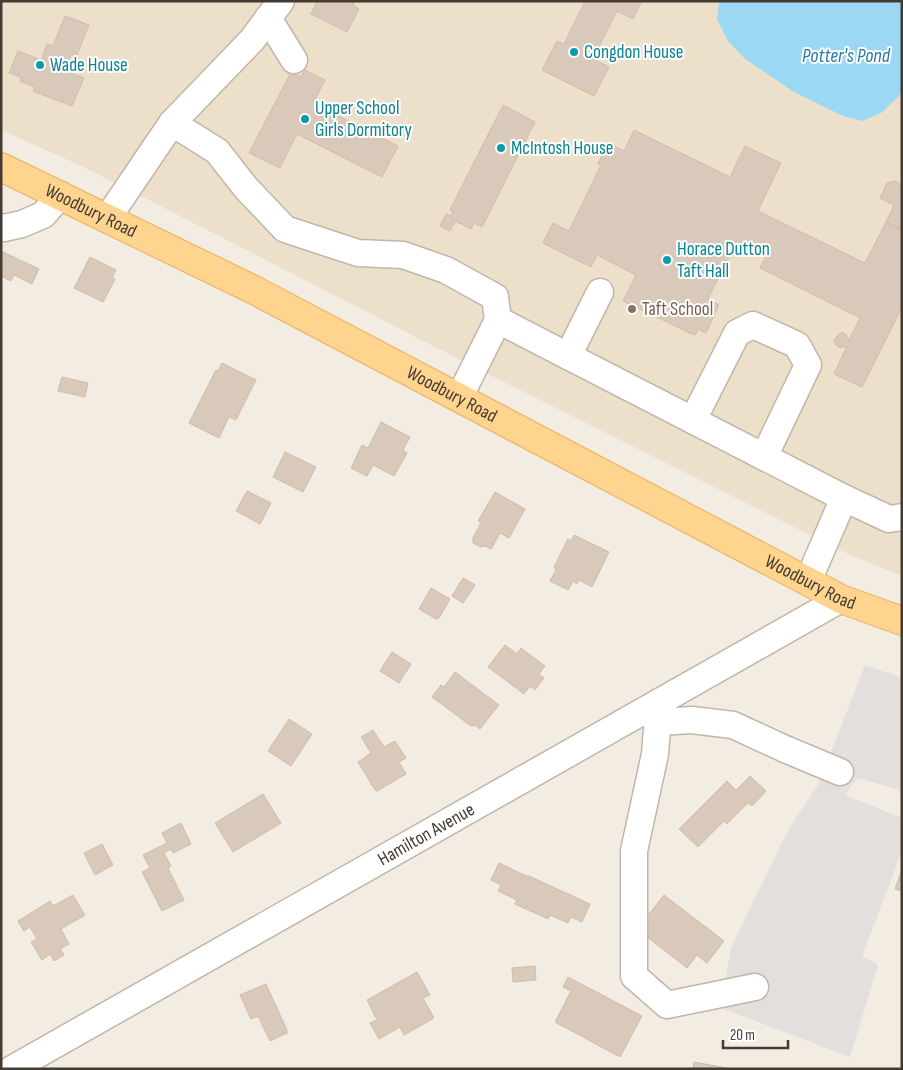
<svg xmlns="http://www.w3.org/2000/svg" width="903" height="1070" viewBox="0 0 903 1070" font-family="'Sofia Sans Condensed',sans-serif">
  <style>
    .education { fill: #ede0cb }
    .parking { fill: #e2dfdc }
    .water { fill: #9ad8f4 }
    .building { fill: #d8c9ba; stroke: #d0bdaa }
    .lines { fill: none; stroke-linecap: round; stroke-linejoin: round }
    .minor-casing { stroke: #c1b6a8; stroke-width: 29 }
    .major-casing { stroke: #eab059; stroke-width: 30 }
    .minor { stroke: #fff; stroke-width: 26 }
    .major { stroke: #ffd48f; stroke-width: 28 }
    .culture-dot { fill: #0f9aa8; stroke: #fff; stroke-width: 2 }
    .education-dot { fill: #8d6e63; stroke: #fff; stroke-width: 2 }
    .labels { text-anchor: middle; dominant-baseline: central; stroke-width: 4; stroke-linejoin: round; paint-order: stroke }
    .culture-label { font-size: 19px; fill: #0d838f; stroke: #fff; text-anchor: start }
    .street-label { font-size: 19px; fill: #443c33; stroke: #fff }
    .education-label { font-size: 19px; fill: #785e54; stroke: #fff; text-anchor: start }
    .water-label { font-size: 20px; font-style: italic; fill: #257ba5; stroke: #fff }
  </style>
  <rect width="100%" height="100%" fill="#f2ece3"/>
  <path class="education" d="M1 1H902V576L844 552 486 373 88 169 1 130Z"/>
  <path class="parking" d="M865 665 902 678V795L897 789 858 778 845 795 902 818V851L862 956 878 965 850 1057 721 1008 731 948 788 830 818 785Z"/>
  <path class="water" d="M719 1H902V91L899 96 881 113 862 121 843 116 794 92 745 59 728 41 717 19Z"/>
  <g class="building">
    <path d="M317 1H355L353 5 359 9 347 32 311 14Z"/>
    <path d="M585 1H642L633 19 617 11 593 59 609 67 594 96 542 70 557 41 564 44Z"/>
    <path d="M65 16 89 25 76 57 71 55 65 71 84 78 72 106 33 91 35 87 20 81 21 77 9 73 18 51 41 60 47 44 53 46Z"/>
    <path d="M305 70 325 80 313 103 398 146 382 177 297 134 280 168 249 153 291 72 301 77Z"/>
    <path d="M503 105 535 122 482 227 474 223 471 229 455 221 450 231 440 226 446 214 451 216 453 212 450 210Z"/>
    <path d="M634 130 730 177 745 146 781 163 758 211 865 263 886 222 902 230V307L862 387 834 374 847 346 840 348 836 345 834 341 837 336 842 332 846 335 849 340 860 318 760 268 766 256 737 241 708 299 719 305 706 333 698 329 696 334 694 335 623 301 636 275 597 255 591 267 543 243 553 223 569 231 601 165 598 164 606 147 608 148 610 144 624 151Z"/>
    <path d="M895 181 902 185V230L886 222 894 205 880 198 887 183Z"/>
    <path d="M1 251 39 269 32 284 14 275 11 281 1 276Z"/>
    <path d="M90 257 116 270 112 278 115 279 103 302 74 288Z"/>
    <path d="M222 363 256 380 236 420 229 417 219 438 189 423 216 370 218 371Z"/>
    <path d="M62 377 88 383 85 397 58 391Z"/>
    <path d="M381 422 410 437 403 450 407 453 394 476 373 465 367 476 351 468 362 445 368 448Z"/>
    <path d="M285 452 316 467 303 492 273 477Z"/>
    <path d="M247 491 271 503 260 524 236 511Z"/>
    <path d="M495 492 525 509 509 538 500 533 491 549 485 546 481 547 473 543V538L481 522 478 521Z"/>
    <path d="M574 535 609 552 592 587 579 580 577 584 573 581 568 590 550 581 556 570 554 567 568 539 571 541Z"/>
    <path d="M463 578 475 585 463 603 452 596Z"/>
    <path d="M431 588 450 599 439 618 436 619 419 609Z"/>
    <path d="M505 645 517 654 521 648 545 666 539 674 544 678 535 690 530 686 524 694 488 667Z"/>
    <path d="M392 652 411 664 399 683 380 671Z"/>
    <path d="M455 672 499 705 480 729 475 725 471 726 432 697 441 685 444 687Z"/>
    <path d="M289 719 312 734 291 766 268 751Z"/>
    <path d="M373 730 384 747 395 741 406 758 399 762 406 774 377 791 375 790 358 762 371 753 361 737Z"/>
    <path d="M750 776 766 791 752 806 748 803 727 824 724 821 698 847 679 829 727 781 736 790Z"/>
    <path d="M263 794 281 823 233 852 215 823Z"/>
    <path d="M181 823 191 844 173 853 171 849 164 853 171 866 168 868 184 900 162 911 142 872 150 868 143 855 167 843 162 833Z"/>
    <path d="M102 844 113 865 95 875 84 853Z"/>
    <path d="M499 863 526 876H529L590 904 582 922 571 917 568 923 550 915 548 919 515 904 517 900 498 891 501 885 491 880Z"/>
    <path d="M902 870V891L895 889Z"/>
    <path d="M73 895 85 915 61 929 69 944 60 949 64 955 54 961 50 954 42 960 31 942 37 939 30 927 24 931 18 921 50 901 53 906Z"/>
    <path d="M664 895 724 941 707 963 697 955 687 968 637 929Z"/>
    <path d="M535 966 536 980 513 982 512 968Z"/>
    <path d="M417 972 430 995 423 998 434 1018 404 1035 400 1027 379 1039 370 1023 377 1020 367 1000Z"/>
    <path d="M568 977 642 1016 620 1057 555 1022 571 991 563 987Z"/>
    <path d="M266 984 287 1030V1033L270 1041 258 1016 251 1019 240 995Z"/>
    <path d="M694 1062 732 1069H693Z"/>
  </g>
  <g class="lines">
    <defs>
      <g id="minor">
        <path d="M268 18 294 60"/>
        <path d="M172 123 217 151 246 188 285 229 358 253 403 255 446 270 495 297 498 320 459 398"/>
        <path d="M107 219 172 123 252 40 281 1"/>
        <path d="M1 227 4 228 22 224 43 215 61 195"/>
        <path d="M498 320 844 498 889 519 902 517"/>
        <path d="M568 356 600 292"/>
        <path d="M693 420 737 333 753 325 797 345 808 365 764 457"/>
        <path d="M808 581 844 498"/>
        <path d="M659 702 655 754 634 851V976L667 1005 755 987"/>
        <path d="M658 722 692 720 733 725 785 749 840 772"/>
        <path id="s1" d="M12 1069 841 599"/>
      </g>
      <g id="major">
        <path id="s2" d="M1 167 254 290 841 599 902 621"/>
      </g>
    </defs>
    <use href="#minor" class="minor-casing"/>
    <use href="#major" class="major-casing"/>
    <use href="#minor" class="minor"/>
    <use href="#major" class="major"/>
  </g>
  <g class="culture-dot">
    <circle cx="574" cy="52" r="5"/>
    <circle cx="40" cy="65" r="5"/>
    <circle cx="305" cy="119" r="5"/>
    <circle cx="501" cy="148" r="5"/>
    <circle cx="667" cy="260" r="5"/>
  </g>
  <circle class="education-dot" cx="632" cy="309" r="5"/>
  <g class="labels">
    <g class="culture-label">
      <text x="584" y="52">Congdon House</text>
      <text x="50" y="65">Wade House</text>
      <text x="315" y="108">Upper School<tspan x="315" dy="22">Girls Dormitory</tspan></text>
      <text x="511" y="148">McIntosh House</text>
      <text x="677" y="249">Horace Dutton<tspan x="677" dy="22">Taft Hall</tspan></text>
    </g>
    <g class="street-label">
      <text stroke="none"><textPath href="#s2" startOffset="100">Woodbury Road</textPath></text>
      <text stroke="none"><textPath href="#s2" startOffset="505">Woodbury Road</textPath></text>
      <text stroke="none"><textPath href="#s2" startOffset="910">Woodbury Road</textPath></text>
      <text stroke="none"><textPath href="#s1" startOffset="476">Hamilton Avenue</textPath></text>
    </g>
    <g class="education-label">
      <text x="642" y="309">Taft School</text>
    </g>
    <g class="water-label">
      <text x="846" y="56">Potter's Pond</text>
    </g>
  </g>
  <rect width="903" height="1070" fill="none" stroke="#443c33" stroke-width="5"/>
  <path d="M723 1040v8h65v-8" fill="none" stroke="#443c33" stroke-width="2.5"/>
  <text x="730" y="1040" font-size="15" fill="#443c33" stroke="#ffffff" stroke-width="4" paint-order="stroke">20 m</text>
</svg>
